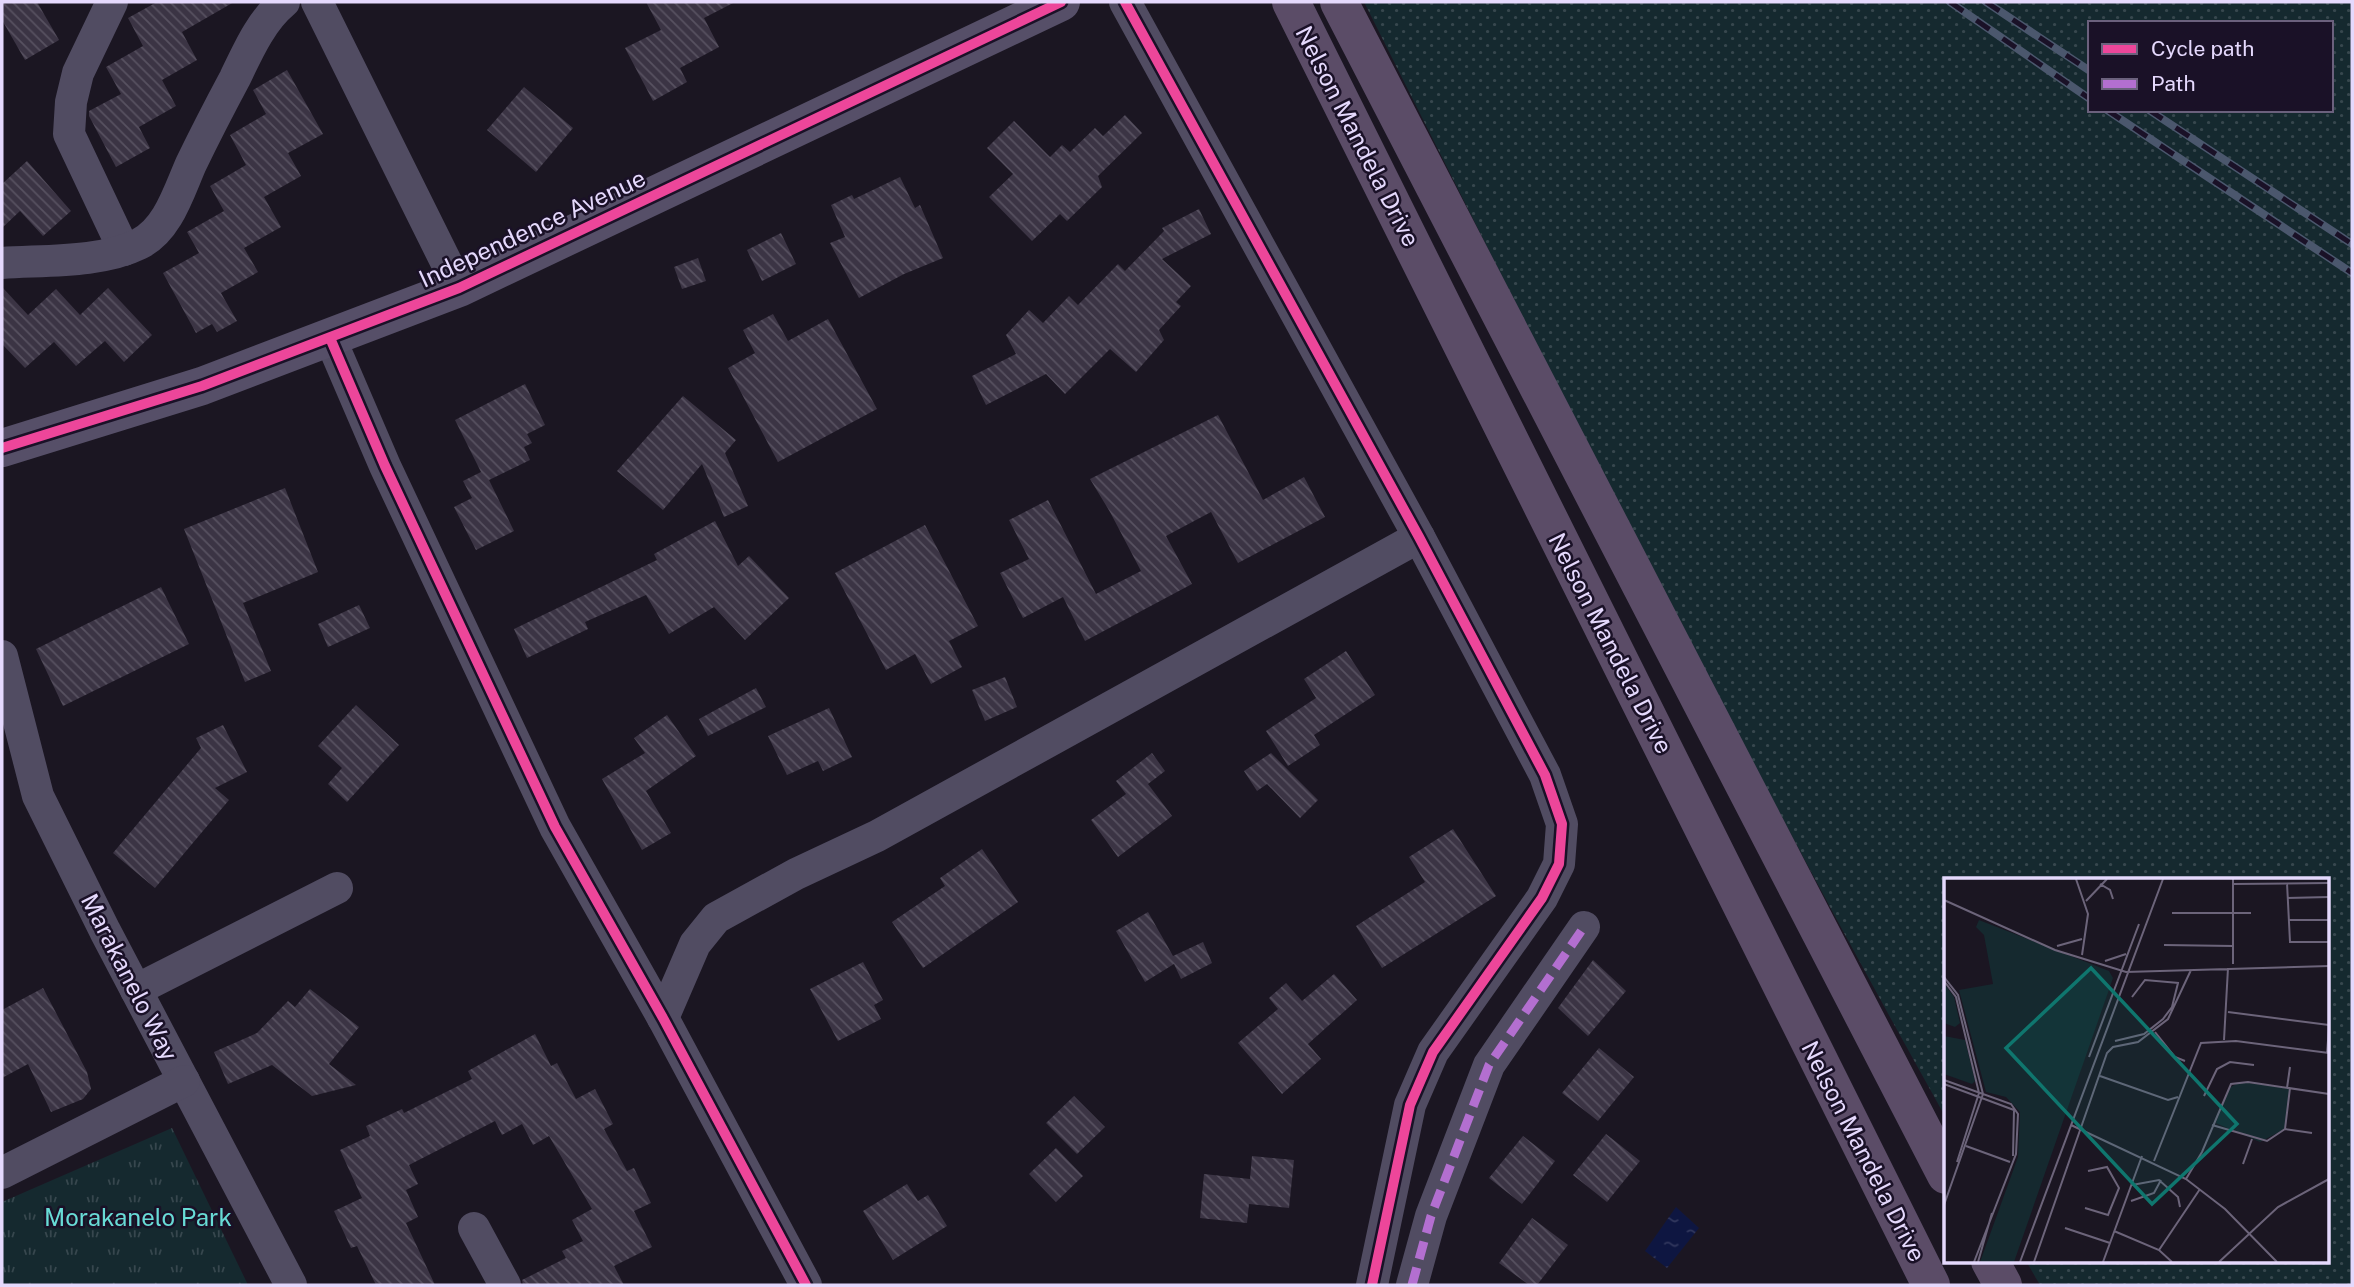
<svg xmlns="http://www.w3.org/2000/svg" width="2354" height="1287" viewBox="0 0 2354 1287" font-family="'Public Sans',sans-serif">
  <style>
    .grass { fill: url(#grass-dots); fill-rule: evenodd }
    .park { fill: url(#park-tufts) }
    .water { fill: url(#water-ripples) }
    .building { fill: url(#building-back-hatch) }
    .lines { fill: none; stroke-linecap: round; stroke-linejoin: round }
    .street { stroke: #514c62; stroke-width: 32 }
    .secondary { stroke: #564f68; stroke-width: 38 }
    .primary { stroke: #5b4c67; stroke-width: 38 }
    .rail-casing { stroke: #4b576d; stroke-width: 8 }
    .rail { stroke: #1a1127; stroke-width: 5; stroke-dasharray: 16; stroke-linecap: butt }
    .quiet { stroke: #b36fd0; stroke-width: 9; stroke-dasharray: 18 9; stroke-linecap: butt }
    .cycleway-casing { stroke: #1a1127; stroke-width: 15 }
    .cycleway { stroke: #ed469a; stroke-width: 10 }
    .labels { text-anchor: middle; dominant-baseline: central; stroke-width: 5; stroke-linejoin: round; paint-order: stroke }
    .street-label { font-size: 24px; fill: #e5d9fd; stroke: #1a1127 }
    .park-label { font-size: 24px; fill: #68dbd6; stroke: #1a1127 }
    .inset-road { fill: none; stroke: #6c647a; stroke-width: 2 }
    .view { fill: #0f766e; fill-opacity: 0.15; stroke: #0f766e; stroke-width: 3.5 }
    .inset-edge { fill: none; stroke: #e5d9fd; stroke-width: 3.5 }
  </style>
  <defs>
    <pattern id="grass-dots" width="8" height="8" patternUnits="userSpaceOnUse" patternTransform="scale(1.75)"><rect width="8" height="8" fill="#15292f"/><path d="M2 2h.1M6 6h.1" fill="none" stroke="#37474e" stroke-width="1.8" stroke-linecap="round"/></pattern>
    <pattern id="park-tufts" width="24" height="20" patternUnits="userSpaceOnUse" patternTransform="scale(1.75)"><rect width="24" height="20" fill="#15292f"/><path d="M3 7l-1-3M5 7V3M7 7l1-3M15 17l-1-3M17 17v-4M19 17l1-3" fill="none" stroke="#37474e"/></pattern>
    <pattern id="water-ripples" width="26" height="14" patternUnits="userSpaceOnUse" patternTransform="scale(1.75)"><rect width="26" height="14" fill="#0e1641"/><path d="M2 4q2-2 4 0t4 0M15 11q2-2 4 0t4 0" fill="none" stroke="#31375d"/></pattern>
    <pattern id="building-back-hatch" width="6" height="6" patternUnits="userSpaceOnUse" patternTransform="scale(1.75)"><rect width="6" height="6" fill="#3b3444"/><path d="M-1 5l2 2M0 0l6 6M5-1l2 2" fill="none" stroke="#575160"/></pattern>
  </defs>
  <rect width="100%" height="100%" fill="#1b1622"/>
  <path class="grass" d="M1364 2H2352V1285H2040L2026 1261H2328V879H1946V1118C1741 752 1552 377 1364 2ZM2090 23H2331V110H2090Z"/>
  <path class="park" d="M172 1128 248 1285H2V1202Z"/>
  <path class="water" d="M1676 1207 1699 1228 1667 1268 1645 1251Z"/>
  <g class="building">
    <path d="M2 2H37L59 40 25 60 2 20Z"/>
    <path d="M157 2H234L182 32 197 60 162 80 176 106 139 127 150 148 116 167 89 116V111L121 94 106 67 143 46 128 18Z"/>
    <path d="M646 2H735L704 18 719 47 680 68 687 82 653 101 625 48 661 30Z"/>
    <path d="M287 70 323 134 288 153 301 176 264 197 281 227 244 248 258 272 221 293 237 321 217 332 212 324 196 333 163 273 199 253 187 232 224 211 210 186 246 165 230 135 266 114 253 90Z"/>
    <path d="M524 87 573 128 536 172 487 130Z"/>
    <path d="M1125 115 1142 133 1098 176 1102 187 1067 221 1060 214 1032 241 989 197 1013 174 987 148 1014 121 1050 157 1062 145 1070 152 1095 128 1103 136Z"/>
    <path d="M27 161 71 211 43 236 20 211 2 228V184Z"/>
    <path d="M900 177 915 208 920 205 943 258 904 274 859 298 830 243 845 237 831 205 852 195 854 199Z"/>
    <path d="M1199 209 1211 234 1162 259 1191 286 1176 302 1181 306 1159 330 1164 340 1136 372 1110 349 1065 394 1046 374 986 405 972 376 1016 354 1006 335 1029 310 1043 323 1069 296 1078 305 1118 264 1125 271 1164 231 1162 228Z"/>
    <path d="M781 233 796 264 762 281 747 250Z"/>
    <path d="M698 258 706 281 682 289 674 267Z"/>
    <path d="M2 287 28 315 56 289 80 315 108 288 152 335 124 362 105 341 76 366 54 342 25 368 2 344Z"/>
    <path d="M773 314 788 341 828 319 877 409 778 462 728 368 755 353 743 330Z"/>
    <path d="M525 384 545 425 527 434 532 443 524 447 530 460 489 480 514 531 476 550 454 507 472 498 463 481 481 472 455 420Z"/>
    <path d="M683 396 736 440 725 453 748 506 724 517 702 464 663 510 617 471Z"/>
    <path d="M1218 415 1263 500 1304 477 1325 517 1238 563 1211 512 1166 536 1192 584 1085 641 1063 597 1023 618 1000 573 1029 559 1009 520 1048 500 1096 594 1141 571 1110 512 1090 479Z"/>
    <path d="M285 488 318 572 243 603 271 671 245 682 184 529Z"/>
    <path d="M715 521 738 566 749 556 789 598 745 640 714 607 669 634 646 595 585 622 588 629 527 658 514 629 657 560 654 554Z"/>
    <path d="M925 525 978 626 949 641 962 667 931 684 915 654 886 670 835 573Z"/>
    <path d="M161 587 189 644 63 706 36 649Z"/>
    <path d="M359 605 370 628 328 647 318 624Z"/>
    <path d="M1346 651 1375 695 1314 735 1320 745 1288 766 1266 731 1316 698 1304 679Z"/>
    <path d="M1005 677 1017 707 985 721 972 690Z"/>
    <path d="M756 688 766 707 708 736 699 719Z"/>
    <path d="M356 705 399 745 347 802 328 784 342 768 318 746Z"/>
    <path d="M829 708 852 757 823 771 818 761 787 775 768 736Z"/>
    <path d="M667 715 696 756 646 791 671 833 642 850 602 779 645 753 634 738Z"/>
    <path d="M223 725 247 772 215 788 229 800 155 888 113 853 201 748 196 738Z"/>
    <path d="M1152 753 1165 771 1148 784 1172 816 1118 857 1091 820 1126 794 1116 781Z"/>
    <path d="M1271 753 1318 800 1300 818 1267 784 1257 791 1244 771Z"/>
    <path d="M1453 829 1496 896 1382 968 1356 926 1425 882 1409 857Z"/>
    <path d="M982 849 1018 902 923 968 892 922 945 886 940 878Z"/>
    <path d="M1148 912 1173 956 1203 942 1212 963 1181 979 1174 964 1145 982 1116 931Z"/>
    <path d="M1593 960 1626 991 1588 1036 1558 1008Z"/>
    <path d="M863 962 883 1000 874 1005 881 1019 838 1041 810 989Z"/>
    <path d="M1334 974 1357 1000 1308 1044 1321 1059 1282 1094 1238 1043 1278 1009 1269 998 1286 983 1302 1001Z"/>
    <path d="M43 988 87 1072 91 1089 83 1099 51 1112 28 1064 2 1078V1010Z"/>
    <path d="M310 989 359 1027 329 1064 356 1085 312 1096 272 1065 228 1084 214 1052 257 1033 288 1001 295 1007Z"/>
    <path d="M535 1034 551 1066 557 1063 576 1099 595 1089 613 1124 604 1129 627 1171 634 1168 651 1203 634 1211 652 1247 614 1266 624 1285H523L522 1280 566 1258 562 1251 583 1241 572 1220 592 1209 549 1136 533 1145 522 1124 502 1135 495 1121 409 1165 418 1184 406 1190 418 1217 406 1223 435 1285H376L357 1246 351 1248 334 1211 362 1198 340 1150 370 1136 366 1126 402 1109 404 1113 472 1079 468 1071Z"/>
    <path d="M1599 1048 1634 1077 1598 1121 1562 1093Z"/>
    <path d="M1074 1096 1105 1127 1077 1154 1046 1123Z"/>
    <path d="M1606 1134 1640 1161 1607 1202 1573 1175Z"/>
    <path d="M1523 1136 1555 1161 1522 1204 1489 1178Z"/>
    <path d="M1056 1148 1083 1176 1056 1202 1029 1174Z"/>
    <path d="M1252 1156 1294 1160 1289 1208 1249 1204 1247 1223 1200 1218 1204 1174 1250 1179Z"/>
    <path d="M907 1184 918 1201 928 1195 947 1226 893 1260 863 1211Z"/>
    <path d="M1532 1218 1568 1245 1537 1285H1529L1499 1263Z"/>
  </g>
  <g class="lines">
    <g class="street">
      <path d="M112 2 78 73 71 102 69 134 124 250"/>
      <path d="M317 2 459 288"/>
      <path d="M1125 2 1419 537 1545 775 1562 824 1559 864 1542 898 1433 1052 1410 1105 1372 1285"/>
      <path d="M2 263C44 260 101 263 139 244 168 230 179 191 191 164 205 135 220 106 235 78 248 51 261 21 284 2"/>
      <path d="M330 338 385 466 555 827 663 1018 806 1285"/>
      <path d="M2 656 38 796 105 931 291 1285"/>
      <path d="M136 990 337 888"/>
      <path d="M663 1018 695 944 716 918 796 874 877 836 1419 537"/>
      <path d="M2 1173 184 1081"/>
      <path d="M474 1228 505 1285"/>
      <path d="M1412 1285 1431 1216 1489 1065 1584 927"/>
    </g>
    <path class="secondary" d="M2 448 202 386 459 288 1061 2"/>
    <g class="primary">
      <path d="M1291 2 1931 1285"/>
      <path d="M1339 2 1946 1175"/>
      <path d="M1990 1261 2003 1285"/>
    </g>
    <defs>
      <g id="rail">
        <path d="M1950 2 2090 99"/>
        <path d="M1986 2 2090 71"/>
        <path d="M2107 110 2352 273"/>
        <path d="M2149 110 2352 244"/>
      </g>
    </defs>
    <use href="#rail" class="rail-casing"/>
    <use href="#rail" class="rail"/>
    <path class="quiet" d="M1412 1285 1431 1216 1489 1065 1584 927"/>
    <defs>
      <g id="cycleway">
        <path d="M1125 2 1419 537 1545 775 1562 824 1559 864 1542 898 1433 1052 1410 1105 1372 1285"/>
        <path d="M330 338 385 466 555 827 663 1018 806 1285"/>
        <path d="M2 448 202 386 459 288 1061 2"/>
      </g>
    </defs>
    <use href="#cycleway" class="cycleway-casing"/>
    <use href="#cycleway" class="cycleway"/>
  </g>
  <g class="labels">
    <g class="street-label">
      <text transform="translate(1358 136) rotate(63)">Nelson Mandela Drive</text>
      <text transform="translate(532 228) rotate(-25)">Independence Avenue</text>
      <text transform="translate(1611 643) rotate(63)">Nelson Mandela Drive</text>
      <text transform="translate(130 977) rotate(63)">Marakanelo Way</text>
      <text transform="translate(1864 1151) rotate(63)">Nelson Mandela Drive</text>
    </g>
    <g class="park-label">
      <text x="138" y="1217">Morakanelo Park</text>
    </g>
  </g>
  <g transform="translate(1944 878)">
    <rect width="385" height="385" fill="#1b1622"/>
    <path d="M35 42 165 93 169 100 70 384H36L74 279 76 234 62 219 42 214 15 112 49 106 40 57 32 49Z" fill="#15292f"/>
    <path d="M0 105 10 119 16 145 11 149 0 145ZM0 158 21 162 31 203 28 206 0 196ZM296 204 346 210 341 251 316 264 272 245 285 210Z" fill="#15292f"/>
    <path class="inset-road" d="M132 1 144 36 138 77M289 1V86M343 5 346 64H385M156 6 166 12 169 21M289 6 385 5M343 20 385 19M0 22 111 72 182 94 385 88M142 23 163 1M228 35H307M344 42H385M220 67 289 68M113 68 138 61M161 83 182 76M0 99 14 117 39 216 0 327M0 103 12 119 35 215 13 284M188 119 201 102 235 105M284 134 385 147M211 154 231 179 241 183M280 162 284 90M171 163 200 156 219 141 228 129 234 105M383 175 385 150M145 179 195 46M156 198 224 222 234 219M0 202 67 226 74 236 72 276 30 384M0 206 70 232 69 278M343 210 346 189M260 218 273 191 286 184 310 187M127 247 242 301 281 331 333 384M268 247 323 263 341 251 346 210M341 251 368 255M22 268 66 284M210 283 257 165 292 163 385 175M299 286 308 261M242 301 258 274 287 206 304 204 385 216M188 307 215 302 234 319 236 329M187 323 210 315 217 302M141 330 164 337 175 310 163 289 144 293M121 350 166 365M170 353 215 372 228 384M215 372 256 311M34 384 48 335M76 384 219 1M90 384 163 175 169 169 194 164 224 141 247 92M159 384 198 278M275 384 334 329 385 301"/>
    <path class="view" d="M147 90 293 246 208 326 62 170Z"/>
    <rect width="385" height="385" class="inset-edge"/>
  </g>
  <rect width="2354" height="1287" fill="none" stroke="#e5d9fd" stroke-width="7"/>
  <rect x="2088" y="21" width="245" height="91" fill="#1a1127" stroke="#6b617d" stroke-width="2"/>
  <rect x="2102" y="44" width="35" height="10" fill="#ed469a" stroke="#6b617d" stroke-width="2"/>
  <text x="2151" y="56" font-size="21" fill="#e5d9fd">Cycle path</text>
  <rect x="2102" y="79" width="35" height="10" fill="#b36fd0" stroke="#6b617d" stroke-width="2"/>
  <text x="2151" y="91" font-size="21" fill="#e5d9fd">Path</text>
</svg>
